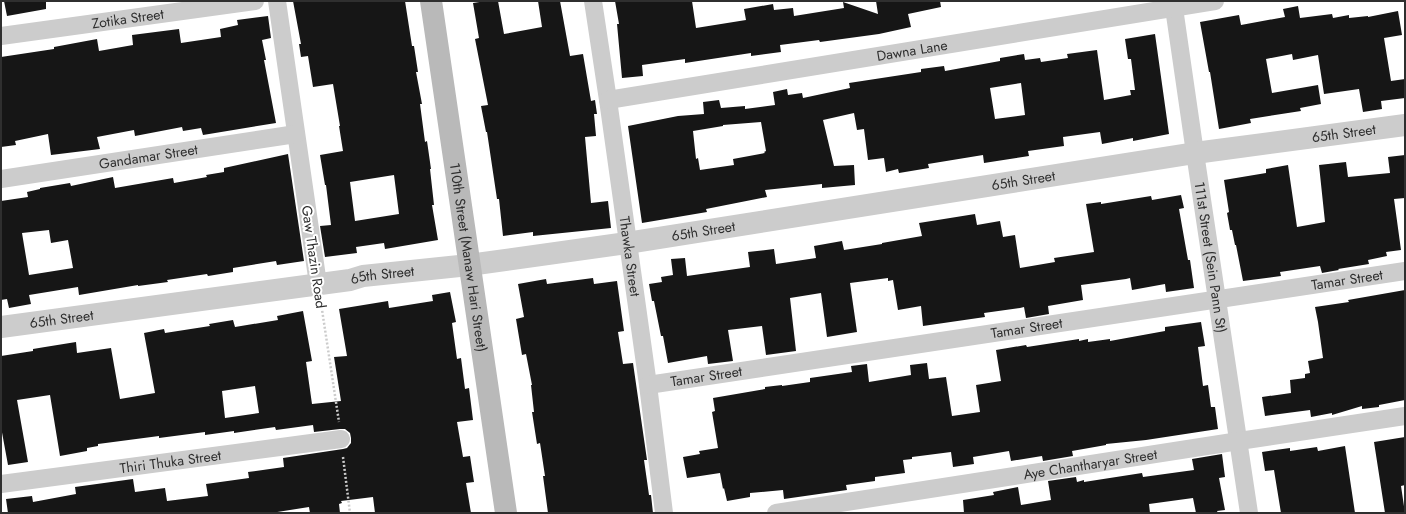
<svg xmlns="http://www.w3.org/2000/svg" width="1406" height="514" viewBox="0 0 1406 514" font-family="Jost,sans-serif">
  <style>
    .building { fill: #161616; fill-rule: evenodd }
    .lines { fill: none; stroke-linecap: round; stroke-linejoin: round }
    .path { stroke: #ccc; stroke-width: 2.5; stroke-dasharray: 2 2; stroke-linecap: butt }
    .minor { stroke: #ccc; stroke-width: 18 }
    .tertiary { stroke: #ccc; stroke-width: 22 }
    .secondary { stroke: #b9b9b9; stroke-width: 22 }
    .labels { text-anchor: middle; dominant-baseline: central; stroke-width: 4; stroke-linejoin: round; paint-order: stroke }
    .street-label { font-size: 14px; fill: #2f2f2f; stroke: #fff }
  </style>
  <rect width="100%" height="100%" fill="#fff"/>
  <g class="building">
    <path d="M4 1H46V9L7 16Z"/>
    <path d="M293 1H405L412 46H414L418 72H416L422 104H420L425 142 427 141 431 169H430L434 205H432L438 240 385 249 384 243 356 247 357 253 325 257 320 226 331 225 326 185H325L320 155 343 151 339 126H340L333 84 313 87 308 56 301 57 299 44H301ZM394 175 399 214 355 221 350 182Z"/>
    <path d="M486 1H498L504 34 542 27 538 1H560L570 56 583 54 591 101 595 100 597 114H594L596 136 585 137 591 203 608 201 611 228 533 236V232L503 236 499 199H497L487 132H486L481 106 488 105 475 39 479 38 473 3Z"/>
    <path d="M615 1H692L696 28 746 20 744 9 773 4 774 10 793 8 794 16 844 8 843 2 878 14 876 1H940L941 7 908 14 911 27 879 34 820 42 819 40 780 45 781 52 751 56V53L685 63V59L642 65 643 76 622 78 617 24H619Z"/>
    <path d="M1298 6 1300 18 1332 14 1333 18 1349 15V18L1368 16V17L1398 11 1402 35 1384 38 1391 81 1405 79V98L1381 101 1382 109 1363 112 1359 89 1324 94 1318 55 1293 60 1292 54 1266 59 1272 93 1318 85 1321 104 1300 108 1301 111 1250 119 1251 123 1219 129 1210 72H1209L1200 22 1239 15 1241 25 1285 17 1283 9Z"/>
    <path d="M268 16 271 38 262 40 266 60H264L276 123 203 135 201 128 183 131 182 127 135 136 134 130 97 137 100 149 51 155 48 134 15 141 16 145 1 147V57L54 49V47L97 39 99 51 133 45 132 35 179 29 181 43 221 37 220 29 238 25 237 20Z"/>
    <path d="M1155 34 1169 134 1133 141V138L1102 144 1100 132 1063 137 1064 146 1028 151 1029 156 984 163 983 155 928 164 929 168 899 173 898 169 886 172 884 158 868 160 864 129 857 130 854 113 823 120 834 166 854 165 855 185 822 188V184L765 190 767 197 706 209 707 212 642 223 628 126 678 116 704 114 703 102 719 100 721 108 745 106V109L775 105 773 92 787 89 788 95 802 93 803 98 850 88 849 83 921 72V69L944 66 945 71 1000 61V58L1024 54 1025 60 1040 58 1041 62 1068 58 1067 54 1097 50 1104 100 1131 95 1130 90H1135L1131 59H1128L1125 39ZM1021 83 1025 115 995 119 990 88ZM761 122 766 151 764 152 765 153 733 159 734 165 700 170 698 158 696 159 693 131 723 126V125Z"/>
    <path d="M288 154 304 261 277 265 276 261 233 268V272L208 276 207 274 167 280 168 282 138 286V285L79 295 78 287 29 295 31 304 9 308 7 299 1 300V201L28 197 27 192 40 189V188L70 183 71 186 113 177 115 188 173 178 174 183 207 177 206 175 224 172V168ZM49 230 51 243 68 240 73 268 29 275 22 233Z"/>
    <path d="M1405 155V198L1394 199 1401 250 1386 252 1387 256 1368 260 1369 264 1338 269 1339 270 1333 271 1322 273 1320 266 1280 272 1281 276 1243 281 1236 245H1235L1232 230H1230L1227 213 1229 212 1224 180 1266 173V169L1288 165 1297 227 1325 222 1319 165 1346 162 1348 177 1390 173 1388 157Z"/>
    <path d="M1181 195 1184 208 1179 209 1188 260H1190L1194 288 1166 292 1165 284 1132 290 1130 278 1126 279 1081 285 1083 300 1048 306 1049 314 1026 318 1024 307 1020 308 984 313 985 317 923 326 921 306 898 310 893 280 888 281V278L850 283 857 332 827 337 821 293 790 298 796 351 766 355 762 326 728 330 733 361 708 364 707 356 668 363 663 336H661L654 301H652L649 284 662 282 661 277 673 275 671 259 685 258 687 276 750 267 748 252 774 249 776 264 816 258 814 246 842 241 844 250 882 244V243L922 236 919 223 975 214 977 225 1000 221 1003 237 1015 235 1020 268 1055 262 1054 258 1094 252 1086 204 1101 202V204L1151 196 1152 200Z"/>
    <path d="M593 278 594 284 617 281 624 331 618 332 623 364 633 363 647 460H644L649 495H651L653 513H548L543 476H545L540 443 537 444 532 412H534L531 385H532L526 354 522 355 516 319 524 317 518 284 546 279 547 284Z"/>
    <path d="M1405 290V400L1379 405V407L1362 409V406L1332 415V413L1311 417 1310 410 1265 416 1262 397 1291 393 1290 380 1305 378V374L1310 373 1308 361 1323 358 1318 322 1315 307 1349 302 1348 300Z"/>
    <path d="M450 292 456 322 452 323 457 359 461 358 465 389 469 388 473 420 457 422 463 457 470 456 474 482 466 483 471 513H375L373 497 341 501 342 503 339 504 340 513H310L309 507 271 513H8L6 499 32 496 33 502 76 494 75 487 133 479 135 492 165 488 167 501 208 496 206 484 249 478 248 472 284 467 283 458 343 449 347 448 351 443V438L350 433 345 429H340L314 432 313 425 276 430 275 427 234 433V431L205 435V432L159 438V436L98 444V446L87 448V451L60 456 50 395 17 400 28 462 8 465 1 427V356L33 351V349L45 347 76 342 77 353 111 348 120 399 155 393 144 333 164 329 165 333 210 326 209 324 233 320 235 327 278 320 277 316 303 311 312 361 306 362 312 404 341 401 334 357 347 356 339 309 388 301 389 308 433 301 432 295ZM255 386 259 413 225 418 222 391Z"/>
    <path d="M1201 322 1205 346 1198 347 1203 386 1208 385 1211 407H1215L1218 429 1146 440 1106 444V445L1072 451 1073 456 1043 461 1042 456 1011 461 1009 451 973 457 974 464 953 467 951 452 912 457V459L903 460 905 473 875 477V481L846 485 847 490 784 499 783 490 750 493V497L727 501 724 488 723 489 720 473 687 478 683 457 700 454 699 451 718 448 712 412 715 411 713 398 765 389V387L782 385V386L810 382V378L852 372 851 366 867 364 869 382 911 375 910 365 927 363 929 379 946 377 952 416 980 412 976 385 1001 381 996 350 1026 345 1027 347 1079 339V341L1088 339V342L1110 339V341L1165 331V327Z"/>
    <path d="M1405 437V485L1401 486 1405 513H1385L1374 442Z"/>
    <path d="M1345 446 1355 513H1281L1274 470 1265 471 1262 452 1290 448V451L1317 447 1318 451Z"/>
    <path d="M1222 454 1225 477 1219 478 1225 510 1217 511 1218 513H1196L1193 498 1149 504 1150 513H964L963 500 994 495 993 492 1018 487 1021 505 1051 500 1048 481 1076 477 1077 482 1084 480V482L1142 473 1143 477 1194 470 1192 459Z"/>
  </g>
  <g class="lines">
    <g class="path">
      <path d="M321 303 339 422"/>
      <path d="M343 457 350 513"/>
    </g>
    <g class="minor">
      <path d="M277 1 318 284"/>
      <path id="s1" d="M593 1 608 100 648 385 664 513"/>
      <path id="s2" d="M1173 1 1195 153 1249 513"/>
      <path id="s3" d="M1 36 255 1"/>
      <path id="s4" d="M608 100 1215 1"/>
      <path id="s5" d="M1 179 296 134"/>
      <path id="s6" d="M648 385 1405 271"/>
      <path id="s7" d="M1 484 341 439"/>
      <path id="s8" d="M776 513 1239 441 1405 416"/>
    </g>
    <path class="tertiary" id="s9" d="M1 327 350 280 363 276 469 265 627 243 1195 153 1405 125"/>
    <path class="secondary" id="s10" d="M431 1 506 513"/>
  </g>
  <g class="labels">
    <g class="street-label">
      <text stroke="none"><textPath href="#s3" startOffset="128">Zotika Street</textPath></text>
      <text stroke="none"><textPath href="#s4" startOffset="308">Dawna Lane</textPath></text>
      <text stroke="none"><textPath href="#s9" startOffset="1357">65th Street</textPath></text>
      <text stroke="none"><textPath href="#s5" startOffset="149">Gandamar Street</textPath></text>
      <text stroke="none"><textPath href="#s9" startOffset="1033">65th Street</textPath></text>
      <text stroke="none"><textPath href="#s9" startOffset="709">65th Street</textPath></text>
      <text transform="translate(314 257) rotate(82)">Gaw Thazin Road</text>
      <text stroke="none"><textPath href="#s10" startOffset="259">110th Street (Manaw Hari Street)</textPath></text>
      <text stroke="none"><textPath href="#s1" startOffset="258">Thawka Street</textPath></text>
      <text stroke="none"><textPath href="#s2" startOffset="259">111st Street (Sein Pann St)</textPath></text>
      <text stroke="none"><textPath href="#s9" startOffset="385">65th Street</textPath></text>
      <text stroke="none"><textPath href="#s6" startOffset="707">Tamar Street</textPath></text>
      <text stroke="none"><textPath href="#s9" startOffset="61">65th Street</textPath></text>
      <text stroke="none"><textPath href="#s6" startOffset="383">Tamar Street</textPath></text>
      <text stroke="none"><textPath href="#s6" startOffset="59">Tamar Street</textPath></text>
      <text stroke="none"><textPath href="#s7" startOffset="171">Thiri Thuka Street</textPath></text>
      <text stroke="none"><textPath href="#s8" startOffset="318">Aye Chantharyar Street</textPath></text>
    </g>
  </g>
  <rect width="1406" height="514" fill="none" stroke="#2f2f2f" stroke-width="4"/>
</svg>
